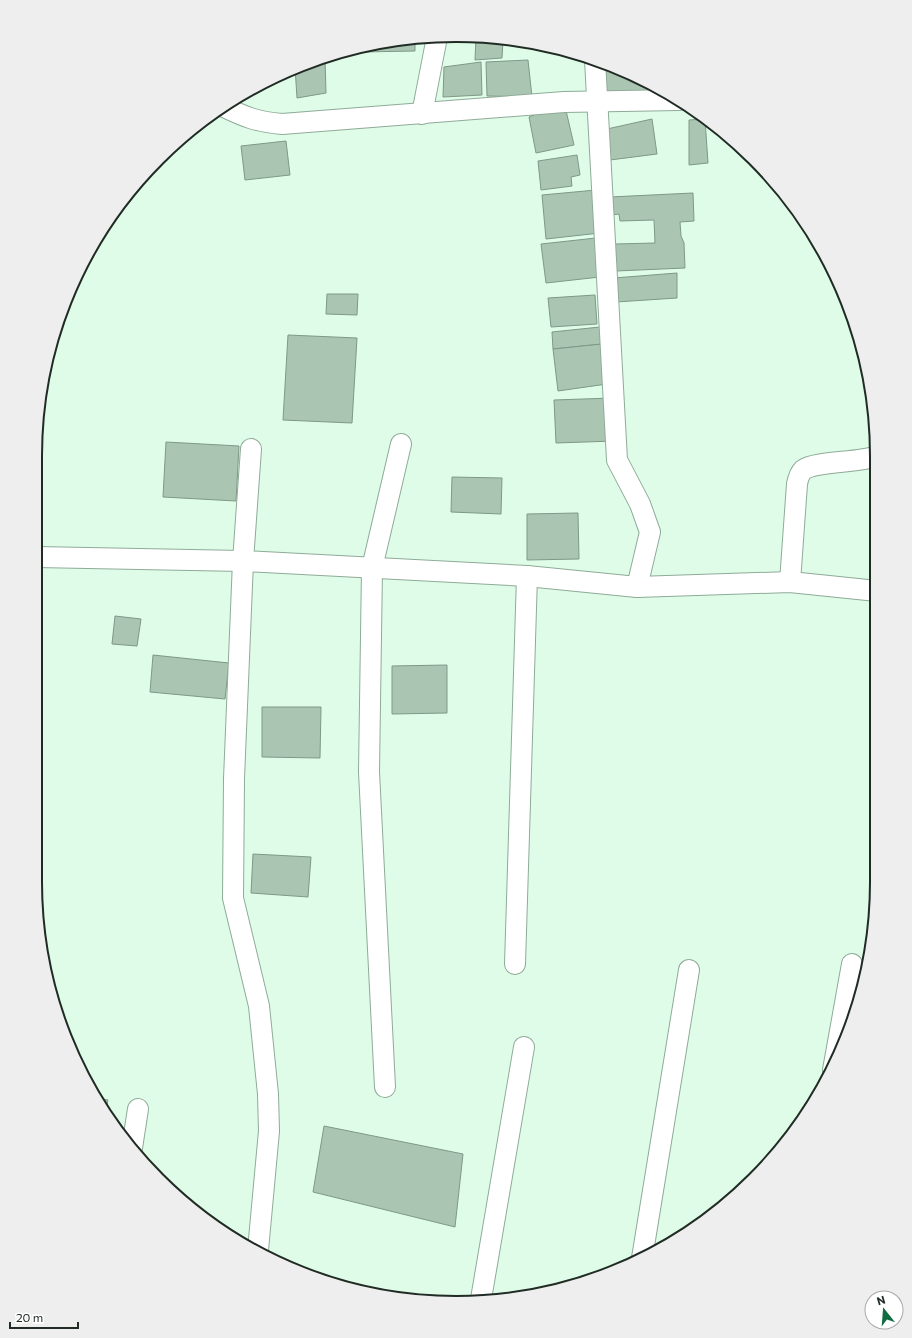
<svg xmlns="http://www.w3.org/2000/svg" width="912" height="1338" viewBox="0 0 912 1338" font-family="Commissioner,sans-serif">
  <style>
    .building { fill: #aac6b3; stroke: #7e9987 }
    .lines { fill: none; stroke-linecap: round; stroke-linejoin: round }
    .street-casing { stroke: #8fab98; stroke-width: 22 }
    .street { stroke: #fff; stroke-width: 20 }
    .rim { fill: none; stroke: #202b24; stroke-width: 2 }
  </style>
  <rect width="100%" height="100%" fill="#dffce8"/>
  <g class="building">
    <path d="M476 37 503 40 502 58 475 60Z"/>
    <path d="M415 39V51L362 52V47L374 43Z"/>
    <path d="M325 58 326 93 297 98 295 67Z"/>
    <path d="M528 60 532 97 487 96 486 62Z"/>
    <path d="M481 62 482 95 443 97 444 67Z"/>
    <path d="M600 62 617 67 665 92 602 97Z"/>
    <path d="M564 102 574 145 536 153 529 117Z"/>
    <path d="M652 119 657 154 610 160 607 129Z"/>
    <path d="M705 119 708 163 689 165V120Z"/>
    <path d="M286 141 290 175 245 180 241 146Z"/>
    <path d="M577 155 580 175 571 177 572 186 541 190 538 161Z"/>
    <path d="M596 190 600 233 546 239 542 195Z"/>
    <path d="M693 193 694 221 680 222 681 236 684 243 685 268 616 271 615 244 655 243 654 220 620 221 619 214 611 215 610 197Z"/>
    <path d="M596 238 600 277 546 283 541 244Z"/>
    <path d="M677 273V298L616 302 614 278Z"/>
    <path d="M327 294H358L357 315 326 314Z"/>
    <path d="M595 295 597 324 551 327 548 298Z"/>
    <path d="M600 327 602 344 553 349 552 332Z"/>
    <path d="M288 335 357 338 352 423 283 420Z"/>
    <path d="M602 344 607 384 558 391 553 349Z"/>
    <path d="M612 398 614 441 556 443 554 400Z"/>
    <path d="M166 442 239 446 236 501 163 497Z"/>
    <path d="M452 477 502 478 501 514 451 512Z"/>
    <path d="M578 513 579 559 527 560V514Z"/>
    <path d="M115 616 141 619 137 646 112 644Z"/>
    <path d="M153 655 229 663 225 699 150 692Z"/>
    <path d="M447 665V713L392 714V666Z"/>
    <path d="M262 707H321L320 758 262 757Z"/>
    <path d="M253 854 311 857 308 897 251 893Z"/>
    <path d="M97 1098 108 1100 105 1114Z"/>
    <path d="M324 1126 463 1154 455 1227 313 1192Z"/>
  </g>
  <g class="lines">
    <defs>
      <g id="street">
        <path d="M595 60 617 460 640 504 650 532 637 587"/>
        <path d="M222 106C245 117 257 122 282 124L564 102 679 100"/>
        <path d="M422 114 437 37"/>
        <path d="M251 449 243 561 234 779 233 898 259 1006 268 1094 269 1131 258 1250"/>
        <path d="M36 557 243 561 527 576 637 587 790 582 877 591"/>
        <path d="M790 582 797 484C798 479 799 474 803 470 815 461 859 463 877 456"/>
        <path d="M515 964 527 576"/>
        <path d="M833 1070 852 964"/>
        <path d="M385 1087 369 772 372 568 401 444"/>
        <path d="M132 1148 138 1109"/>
        <path d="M642 1258 689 970"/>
        <path d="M481 1299 524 1047"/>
      </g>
    </defs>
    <use href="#street" class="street-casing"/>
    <use href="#street" class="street"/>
  </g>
  <path d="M0 0H912V1338H0ZM456 42H456A414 414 0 0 1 870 456V882A414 414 0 0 1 456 1296H456A414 414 0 0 1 42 882V456A414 414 0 0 1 456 42Z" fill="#edeeed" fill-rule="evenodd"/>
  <path class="rim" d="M456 42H456A414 414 0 0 1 870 456V882A414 414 0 0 1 456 1296H456A414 414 0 0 1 42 882V456A414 414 0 0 1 456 42Z"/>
  <g transform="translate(884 1310) rotate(343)"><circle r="19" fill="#ffffff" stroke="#a6aaa7"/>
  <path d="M0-3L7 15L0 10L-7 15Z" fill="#106d41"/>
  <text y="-6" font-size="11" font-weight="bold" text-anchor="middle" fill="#202b24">N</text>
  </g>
  <path d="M10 1322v6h68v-6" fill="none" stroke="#202b24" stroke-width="2"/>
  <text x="16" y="1322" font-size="12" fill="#202b24" stroke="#ffffff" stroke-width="3" paint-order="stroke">20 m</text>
</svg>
